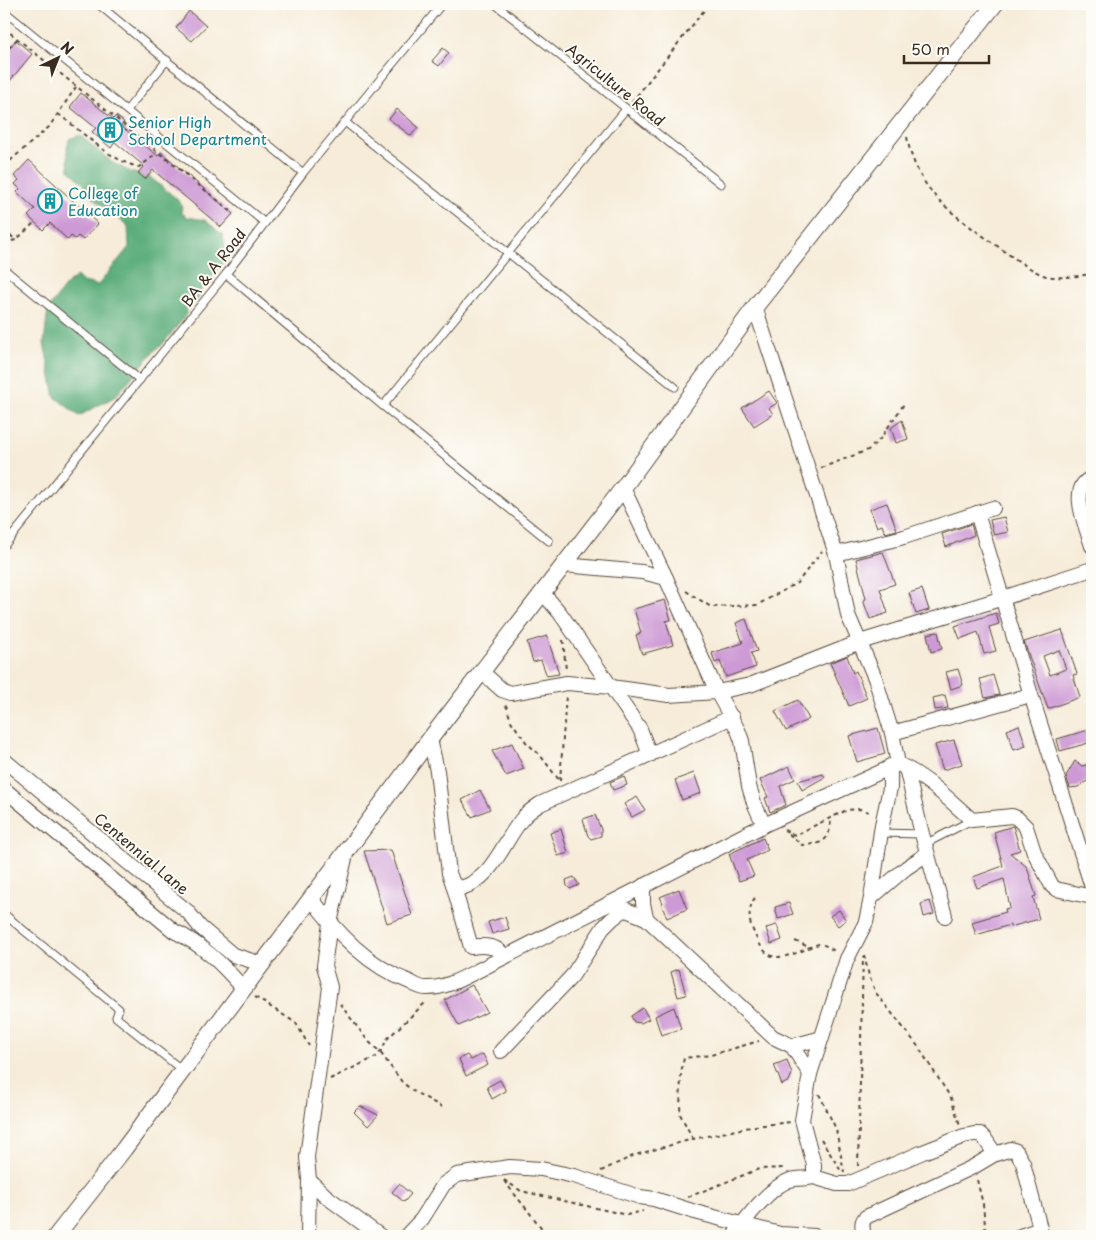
<svg xmlns="http://www.w3.org/2000/svg" width="1096" height="1240" viewBox="0 0 1096 1240" font-family="'Playpen Sans',sans-serif">
  <style>
    .forest { fill: #5bad7a; stroke: #4b6c4c }
    .building { fill: #cd9ad5; fill-rule: evenodd }
    .lines { fill: none; stroke-linecap: round; stroke-linejoin: round }
    .service-casing { stroke: #57473a; stroke-width: 9 }
    .minor-casing { stroke: #57473a; stroke-width: 16 }
    .tertiary-casing { stroke: #57473a; stroke-width: 18 }
    .path { stroke: #57473a; stroke-width: 2; stroke-dasharray: 4 4; stroke-linecap: butt }
    .service { stroke: #fff; stroke-width: 7 }
    .minor { stroke: #fff; stroke-width: 14 }
    .tertiary { stroke: #fff; stroke-width: 16 }
    .labels { text-anchor: middle; dominant-baseline: central; stroke-width: 4; stroke-linejoin: round; paint-order: stroke }
    .street-label { font-size: 15px; fill: #3b2a1e; stroke: #fdfcf7 }
    .culture-label { font-size: 15px; fill: #0d838f; stroke: #fdfcf7; text-anchor: start }
  </style>
  <rect width="100%" height="100%" fill="#fdfcf7"/>
  <filter id="ink" filterUnits="userSpaceOnUse"><feTurbulence type="fractalNoise" baseFrequency=".02" numOctaves="2"/><feDisplacementMap in="SourceGraphic" scale="10" xChannelSelector="R" yChannelSelector="G"/><feConvolveMatrix kernelMatrix="1 2 1 2 8 2 1 2 1" color-interpolation-filters="sRGB"/></filter>
  <filter id="wash" filterUnits="userSpaceOnUse"><feTurbulence type="fractalNoise" baseFrequency=".0096" numOctaves="4" result="noise"/><feDisplacementMap in="SourceGraphic" scale="20" xChannelSelector="R" yChannelSelector="G"/><feGaussianBlur stdDeviation="1.12" result="paint"/><feColorMatrix in="noise" values="0 0 0 0 0 0 0 0 0 0 0 0 0 0 0 0 0 1.4 0 .05"/><feComposite in="paint" operator="in"/></filter>
  <g filter="url(#wash)">
    <rect width="100%" height="100%" fill="#f6ecd9"/>
    <path class="forest" d="M80 135 113 163 131 172 151 178 176 198 182 206 181 212 187 217 205 220 223 235 227 258 200 291 199 298 194 303 188 301 186 305 187 314 161 346 156 349 116 396 79 416 55 397 44 343 48 309 67 284 77 276 83 282 98 285 129 247 128 226 90 196 84 184 69 170 67 148 69 139Z"/>
    <g id="blocks">
      <g class="building">
        <path d="M189 11 206 26 192 41 176 28Z"/>
        <path d="M16 40 32 54 4 88V54Z"/>
        <path d="M443 48 449 53 439 66 432 61Z"/>
        <path d="M81 93 113 119 116 116 124 122 121 126 158 156 161 152 233 214 221 227 153 170 145 179 138 173 144 166 115 142 111 148 92 132 96 128 70 107Z"/>
        <path d="M397 109 418 127 411 136 389 119Z"/>
        <path d="M29 160 98 224 83 240 78 236 75 239 71 236 68 240 50 223 43 230 28 216 35 209 17 192 20 189 15 184 19 180 14 176Z"/>
        <path d="M769 391 777 403 769 408 773 414 754 426 742 408Z"/>
        <path d="M902 420 908 439 896 443 891 428Z"/>
        <path d="M887 503 897 530 885 533 882 525 877 527 870 509Z"/>
        <path d="M1004 517 1008 532 994 535 990 520Z"/>
        <path d="M971 524 974 535 946 547 942 534Z"/>
        <path d="M883 552 895 584 880 589 888 613 870 619 863 600 866 599 856 559Z"/>
        <path d="M922 589 929 610 916 614 909 593Z"/>
        <path d="M665 600 671 620 666 621 673 645 642 654 636 635 641 633 634 609Z"/>
        <path d="M996 613 999 624 989 627 996 651 984 654 978 632 960 639 955 626Z"/>
        <path d="M746 619 757 651 751 653 756 667 726 677 720 661 715 663 712 653 743 643 736 623Z"/>
        <path d="M1062 630 1077 674 1073 675 1080 697 1048 709 1024 642ZM1059 650 1066 669 1050 675 1043 656Z"/>
        <path d="M938 632 942 649 931 652 927 634Z"/>
        <path d="M547 636 559 674 547 676 541 660 533 662 527 642Z"/>
        <path d="M847 656 853 673 856 671 867 698 849 706 830 663Z"/>
        <path d="M958 669 963 685 951 689 946 672Z"/>
        <path d="M993 675 999 695 985 698 980 679Z"/>
        <path d="M945 695 948 708 935 710 933 698Z"/>
        <path d="M798 700 809 719 786 731 775 711Z"/>
        <path d="M1019 725 1026 746 1014 750 1007 730Z"/>
        <path d="M878 728 885 754 857 762 849 736Z"/>
        <path d="M1092 729V742L1060 751 1057 739Z"/>
        <path d="M954 740 962 764 943 770 935 745Z"/>
        <path d="M512 743 524 769 506 776 492 751Z"/>
        <path d="M1075 761 1082 766 1092 764V778L1078 787 1070 788 1066 776Z"/>
        <path d="M789 766 795 779 780 786 786 805 770 812 765 798 768 797 760 780Z"/>
        <path d="M694 773 701 793 682 800 675 780Z"/>
        <path d="M823 774 825 777 802 790 798 781Z"/>
        <path d="M624 776 627 785 613 790 610 782Z"/>
        <path d="M480 790 490 809 472 817 462 800Z"/>
        <path d="M637 797 645 810 632 817 624 804Z"/>
        <path d="M595 815 601 829V836L591 839 588 836 583 819Z"/>
        <path d="M1013 826 1020 850 1010 853 1027 867 1036 896 1033 897 1039 919 1010 927V925L976 935 972 922 1006 912 1005 909 1010 908 1004 879 977 888 973 877 1003 866 994 832Z"/>
        <path d="M561 829 568 853 558 856 550 833Z"/>
        <path d="M763 838 768 850 747 860 754 876 739 881 729 854Z"/>
        <path d="M391 850 412 915 387 923 364 851Z"/>
        <path d="M574 877 579 885 570 889 567 886 566 880Z"/>
        <path d="M679 889 687 909 667 918 661 904 663 903 660 897Z"/>
        <path d="M930 901 934 914 924 917 921 904Z"/>
        <path d="M789 903 793 914 778 919 775 907Z"/>
        <path d="M839 910 846 920 838 926 830 916Z"/>
        <path d="M505 917 509 929 492 934 488 922Z"/>
        <path d="M777 925 782 940 771 944 766 928Z"/>
        <path d="M679 969 686 995 678 997 671 972Z"/>
        <path d="M472 985 487 1012 459 1026 445 1000Z"/>
        <path d="M674 1007 681 1029 661 1035 655 1016Z"/>
        <path d="M643 1008 649 1019 641 1023 634 1022 631 1016Z"/>
        <path d="M483 1054 488 1065 466 1076 459 1059 467 1055 471 1060Z"/>
        <path d="M787 1060 792 1074 789 1081 782 1085 774 1065Z"/>
        <path d="M500 1080 506 1091 492 1099 487 1087Z"/>
        <path d="M360 1106 378 1115 368 1126 354 1112Z"/>
        <path d="M399 1184 411 1194 404 1202 392 1192Z"/>
      </g>
    </g>
  </g>
  <g filter="url(#ink)">
    <use href="#blocks" fill-opacity="0" stroke="#57473a" stroke-width="1"/>
    <g class="lines">
      <defs>
        <g id="service">
          <path d="M98 4 303 173"/>
          <path d="M495 4 721 184"/>
          <path d="M4 11 265 223"/>
          <path d="M127 110 167 60"/>
          <path d="M345 122 675 387"/>
          <path d="M4 269 140 380"/>
          <path d="M226 274 383 406 549 541"/>
          <path d="M383 406 626 109"/>
          <path d="M4 546 226 274 303 173 442 4"/>
          <path d="M881 833 922 834"/>
          <path d="M925 844 972 820"/>
          <path d="M4 914 119 1009 116 1017 182 1070"/>
        </g>
        <g id="minor">
          <path d="M755 307 836 554 848 615 875 678 892 733 898 764"/>
          <path d="M1092 478C1067 487 1087 528 1092 546"/>
          <path d="M623 488 666 578"/>
          <path d="M977 513 1031 695 1092 887"/>
          <path d="M836 554 904 537 993 508"/>
          <path d="M564 565 642 572 666 578 717 692 738 730 742 741 749 786 754 803 764 825"/>
          <path d="M542 592 560 613 640 729 650 755"/>
          <path d="M482 672 502 690 511 693 567 683 611 687 669 695 717 692 750 685 860 642 1003 598 1092 569"/>
          <path d="M892 733 1031 695"/>
          <path d="M430 739 437 771 449 873 453 884 461 888C493 879 503 842 522 819 527 813 534 808 540 804L732 717"/>
          <path d="M4 760 188 912 200 927 233 955 262 964"/>
          <path d="M906 768 922 834 945 916"/>
          <path d="M4 789 174 931C203 945 222 964 243 988"/>
          <path d="M346 854 330 923 324 966 330 987 307 1157 309 1180 327 1197 380 1236"/>
          <path d="M453 884 471 947C483 945 498 945 504 957"/>
          <path d="M643 886V903L646 918"/>
          <path d="M311 898C337 933 368 966 410 982 415 985 422 989 428 988 446 988 463 978 479 970L764 825 898 764C927 777 948 799 972 820L1012 816 1017 818 1026 827 1034 852 1052 886 1056 889 1092 897"/>
          <path d="M871 898 906 868 927 854"/>
          <path d="M609 903 646 918 773 1037 792 1046 810 1074 802 1120 814 1165V1177C806 1179 798 1178 790 1180 770 1187 746 1218 734 1236"/>
          <path d="M792 1046 822 1038"/>
          <path d="M501 1051 572 976 603 928 612 919 625 909"/>
          <path d="M810 1074 847 959 866 922 871 898 882 825 890 788V766"/>
          <path d="M814 1177 837 1184H848L923 1152 964 1136 974 1134H980L985 1139 995 1154"/>
          <path d="M308 1236 309 1180"/>
          <path d="M406 1236 422 1219 444 1184 457 1175 510 1167 541 1169 574 1176 640 1197 654 1199 695 1212 780 1234 815 1236"/>
          <path d="M864 1236C863 1229 860 1222 866 1217L973 1167 995 1154 1011 1149 1016 1151 1023 1163 1042 1236"/>
          <path d="M1020 1236 1040 1229"/>
        </g>
        <path id="tertiary" d="M56 1236 124 1149 430 739 623 488 755 307 995 4"/>
      </defs>
      <use href="#service" class="service-casing"/>
      <use href="#minor" class="minor-casing"/>
      <use href="#tertiary" class="tertiary-casing"/>
      <g class="path">
        <path d="M4 28 231 211"/>
        <path d="M4 54 17 39"/>
        <path d="M632 102 709 4"/>
        <path d="M58 114C84 132 108 160 139 167L150 159 157 152"/>
        <path d="M907 137C917 194 957 217 1000 248 1011 256 1035 273 1046 276 1062 279 1077 276 1092 274"/>
        <path d="M4 166 49 127 76 87"/>
        <path d="M4 230 16 240"/>
        <path d="M4 243 16 240 35 222"/>
        <path d="M821 468 868 450 880 439 904 404"/>
        <path d="M686 591 711 607 757 605 797 583 822 551"/>
        <path d="M563 640 566 670"/>
        <path d="M506 705 511 721 526 742 540 755 559 780"/>
        <path d="M560 781 566 695"/>
        <path d="M784 830 795 835 847 810 860 809 872 813"/>
        <path d="M789 834 802 845C824 844 830 841 831 818"/>
        <path d="M755 898C749 905 748 919 752 928 765 959 772 963 804 950 808 948 814 945 819 944 825 944 831 949 836 952"/>
        <path d="M795 941 809 947"/>
        <path d="M864 955 869 976 876 993 917 1045 951 1098 960 1125"/>
        <path d="M255 997 296 1023 309 1046"/>
        <path d="M340 1004 368 1041 380 1052 402 1082 413 1091 442 1107"/>
        <path d="M330 1079 378 1056 388 1038 427 1001"/>
        <path d="M819 1094 836 1129 844 1172"/>
        <path d="M693 1139 680 1114 681 1073 684 1058 711 1055 759 1041"/>
        <path d="M821 1139 841 1171"/>
        <path d="M858 1166 863 956"/>
        <path d="M601 1171 635 1155 693 1139 755 1126 791 1122"/>
        <path d="M504 1180 521 1191 560 1200 627 1215 643 1211"/>
        <path d="M977 1180 983 1204 986 1236"/>
        <path d="M504 1181 548 1236"/>
        <path d="M688 1197 759 1169 786 1168"/>
      </g>
      <use href="#service" class="service"/>
      <use href="#minor" class="minor"/>
      <use href="#tertiary" class="tertiary"/>
    </g>
  </g>
  <defs>
    <symbol id="building-ring" viewBox="-11 -11 22 22"><circle r="9.5" fill="#fdfcf7" stroke="#0f9aa8" stroke-width="1.5"/><path d="M-4-6H4V6H1V3H-1V6H-4ZM-2.5-4.3h1.7v1.8h-1.7ZM.8-4.3h1.7v1.8H.8ZM-2.5-1h1.7V.8h-1.7ZM.8-1h1.7V.8H.8Z" fill="#0f9aa8"/></symbol>
  </defs>
  <g fill-rule="evenodd">
    <use href="#building-ring" x="96" y="116" width="28" height="28"/>
    <use href="#building-ring" x="36" y="187" width="28" height="28"/>
  </g>
  <g class="labels">
    <g class="street-label">
      <text transform="translate(616 84) rotate(39)">Agriculture Road</text>
      <text transform="translate(213 267) rotate(-52)">BA &amp; A Road</text>
      <text transform="translate(142 853) rotate(40)">Centennial Lane</text>
    </g>
    <g class="culture-label">
      <text x="128" y="121">Senior High<tspan x="128" dy="17">School Department</tspan></text>
      <text x="68" y="192">College of<tspan x="68" dy="17">Education</tspan></text>
    </g>
  </g>
  <rect width="1096" height="1240" fill="none" stroke="#fdfcf7" stroke-width="20"/>
  <g transform="translate(58 58) rotate(43)" stroke="#fdfcf7" stroke-width="4" paint-order="stroke">
  <path d="M0-4L9 19L0 12L-9 19Z" fill="#3b2a1e"/>
  <text y="-8" font-size="14" font-weight="bold" text-anchor="middle" fill="#3b2a1e">N</text>
  </g>
  <path d="M904 55v8h85v-8" fill="none" stroke="#3b2a1e" stroke-width="2.5"/>
  <text x="911" y="55" font-size="15" fill="#3b2a1e" stroke="#fdfcf7" stroke-width="4" paint-order="stroke">50 m</text>
</svg>
